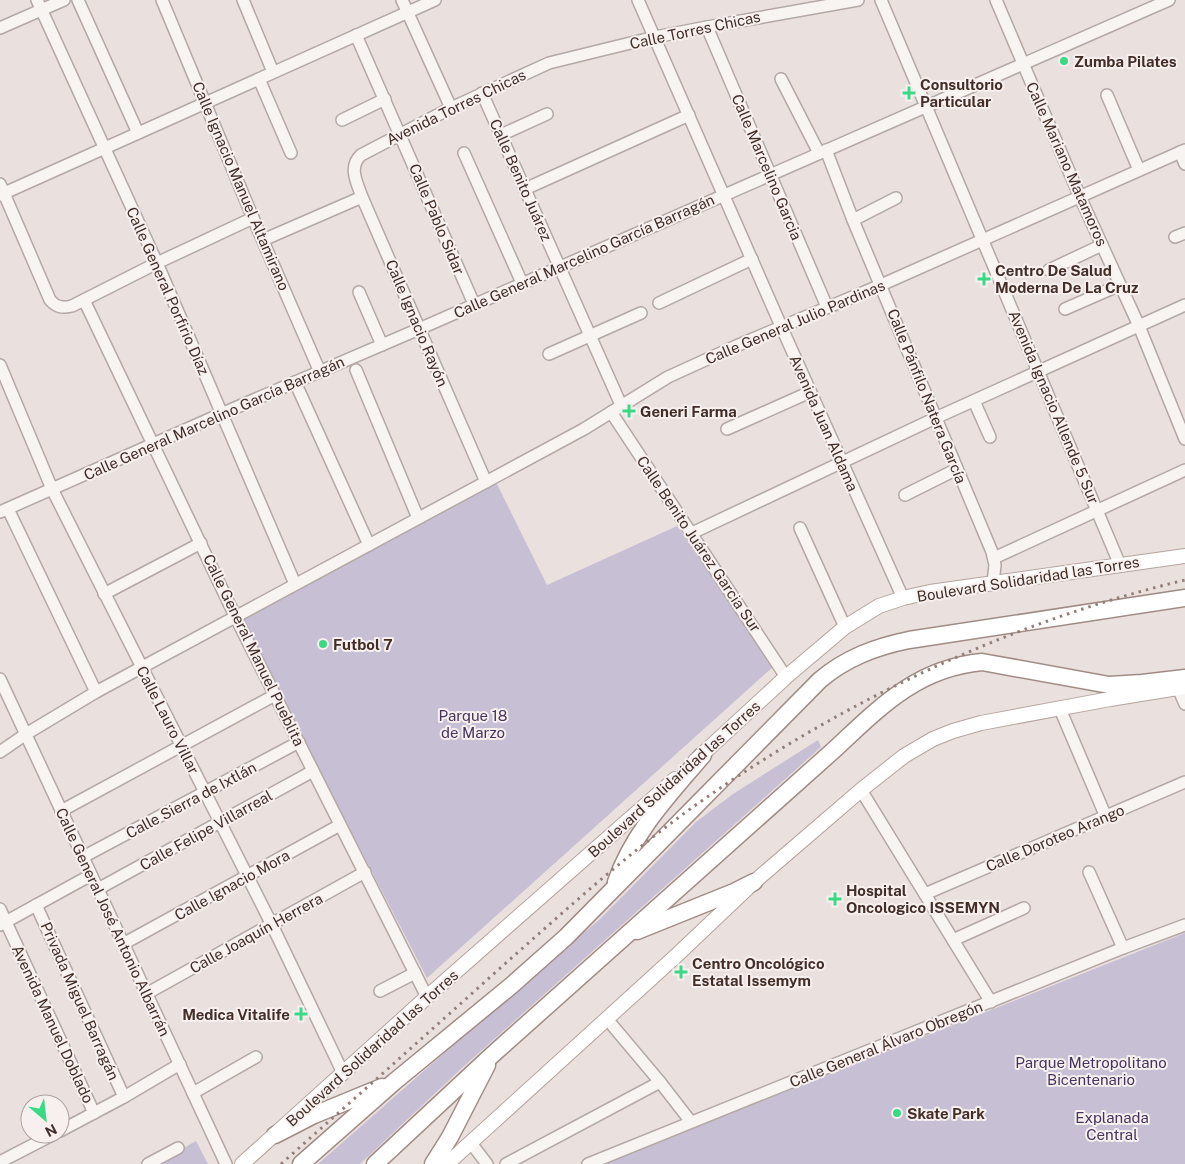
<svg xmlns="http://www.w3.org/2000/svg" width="1185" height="1164" viewBox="0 0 1185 1164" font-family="'Public Sans',sans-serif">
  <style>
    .green { fill: #c7bfd4 }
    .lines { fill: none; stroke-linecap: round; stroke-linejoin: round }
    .minor-casing { stroke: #b4a8a4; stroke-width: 14 }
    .major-casing { stroke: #b6a39d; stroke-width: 16 }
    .highway-casing { stroke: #a18c85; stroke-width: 19 }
    .minor { stroke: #f7f4f2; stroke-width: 11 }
    .major { stroke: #fff; stroke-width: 14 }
    .highway { stroke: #fff; stroke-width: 16 }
    .rail { stroke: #947e77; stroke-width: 3; stroke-dasharray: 2.5 5; stroke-linecap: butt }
    .poi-dot { fill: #3ad985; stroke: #f7f0ef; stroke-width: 2 }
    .labels { text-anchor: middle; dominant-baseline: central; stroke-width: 4; stroke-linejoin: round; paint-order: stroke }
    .street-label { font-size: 15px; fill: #422e27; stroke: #f7f0ef }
    .poi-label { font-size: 15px; font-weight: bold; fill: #422e27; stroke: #f7f0ef; text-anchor: start }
    .park-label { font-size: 15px; fill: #46335f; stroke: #f7f0ef }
  </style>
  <rect width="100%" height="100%" fill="#eae1df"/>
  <g class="green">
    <path d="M496 482 547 585 677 526 774 666 427 978 242 621Z"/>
    <path d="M818 740 821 747 463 1067 360 1164H318L534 974 599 920 696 822 733 794Z"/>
    <path d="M1185 933V1164H602Z"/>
    <path d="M196 1141 208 1164H155Z"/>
  </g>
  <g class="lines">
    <defs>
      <g id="minor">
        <path d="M37 0 157 263 295 584"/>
        <path d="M78 0 138 133"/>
        <path d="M162 0 253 218 320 372"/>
        <path d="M243 0 273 72"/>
        <path d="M402 0 451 108"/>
        <path d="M638 0 781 326 903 598"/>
        <path d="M881 0 1120 565"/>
        <path d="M996 0 1080 197 1139 326 1185 439"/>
        <path d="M707 27 827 307"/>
        <path d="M0 28 64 0"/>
        <path d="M356 35 474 304"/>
        <path d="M259 79 291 153"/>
        <path d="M781 79 819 153"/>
        <path d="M482 93 621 405"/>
        <path d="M1107 95 1139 170"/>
        <path d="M342 120 385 99"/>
        <path d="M501 135 547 114"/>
        <path d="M826 150 853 220 992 552 995 565 993 583"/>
        <path d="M1180 152 1185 164"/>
        <path d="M464 153 522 283"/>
        <path d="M0 184 50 300C57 308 63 308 72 306L157 263 253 218"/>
        <path d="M525 189 689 115"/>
        <path d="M0 195 435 0"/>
        <path d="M853 220 896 198"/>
        <path d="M1175 237 1185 233"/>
        <path d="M263 240 362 197"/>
        <path d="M1049 270 1102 245"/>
        <path d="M359 292 382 345"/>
        <path d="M84 300 235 616 427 997"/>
        <path d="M659 303 752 259"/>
        <path d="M1065 309 1120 285"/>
        <path d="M549 354 641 313"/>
        <path d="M0 365 52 489 272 925 343 1073"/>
        <path d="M356 370 418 518"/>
        <path d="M295 382 369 545"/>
        <path d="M974 401 990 437"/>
        <path d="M611 412 786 677"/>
        <path d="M727 429 810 392"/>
        <path d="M486 482 362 197C357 183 348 167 361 155L451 108 549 63 655 37 707 27 858 0"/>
        <path d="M905 495 957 469"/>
        <path d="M8 509 96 692"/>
        <path d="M0 512 221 414 419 329 1169 0"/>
        <path d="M800 528 845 627"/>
        <path d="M692 533 942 415 1185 305"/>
        <path d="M994 558 1185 470"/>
        <path d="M104 594 201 543"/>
        <path d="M0 679 226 1164"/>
        <path d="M1178 688 1185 704"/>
        <path d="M1060 709 1106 817"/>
        <path d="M0 752 26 734 96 692 584 429 668 377 736 346 881 285 1185 150"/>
        <path d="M861 790 991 1002"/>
        <path d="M61 811 275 695"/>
        <path d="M83 857 299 742"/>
        <path d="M1089 872 1123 948"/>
        <path d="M98 889 313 771"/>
        <path d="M925 894 1185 782"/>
        <path d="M36 905 124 1097"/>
        <path d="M0 909 94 1113"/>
        <path d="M0 925 91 875"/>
        <path d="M953 940 1024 908"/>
        <path d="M123 944 340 825"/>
        <path d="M380 991 415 973"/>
        <path d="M146 994 365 872"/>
        <path d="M607 1019 660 1082 691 1122"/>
        <path d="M193 1093 256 1057"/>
        <path d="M60 1131 124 1097 180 1064"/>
        <path d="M471 1143 487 1164"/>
        <path d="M0 1162 54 1134"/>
        <path d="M148 1164 178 1148"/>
        <path d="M506 1164 660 1082"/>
        <path d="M588 1164 1123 948 1185 925"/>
      </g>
      <g id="major">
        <path d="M695 761 786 677 845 627 879 606 903 598 930 592 1185 556"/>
        <path d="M242 1164 427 997 675 779"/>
        <path d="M447 1164 677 955 754 882 861 790 904 756 933 739 953 731 981 723 1110 699 1185 687"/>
      </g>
      <g id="highway">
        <path d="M616 882C633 832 670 794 703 755"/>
        <path d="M637 931 734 892 754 882"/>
        <path d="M275 1135 314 1115 382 1087"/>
        <path d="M301 1164 394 1082 512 985 566 937 820 680C846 658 875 647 909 640L1185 598"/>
        <path d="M375 1164 491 1056 835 749C880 707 917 668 982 662L1109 685 1142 683 1185 678"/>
        <path d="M433 1164 450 1137 487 1065"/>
      </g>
    </defs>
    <use href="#minor" class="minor-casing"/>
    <use href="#major" class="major-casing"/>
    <use href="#highway" class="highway-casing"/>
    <use href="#minor" class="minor"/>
    <use href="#major" class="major"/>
    <use href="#highway" class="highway"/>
    <path class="rail" d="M281 1164C354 1099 426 1035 498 970 559 916 620 860 686 812 836 704 1006 623 1185 580"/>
  </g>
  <g class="poi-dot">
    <circle cx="1064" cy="61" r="5"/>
    <path d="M906.5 85.5h5v5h5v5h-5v5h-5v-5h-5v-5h5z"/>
    <path d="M981.5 271.5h5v5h5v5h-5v5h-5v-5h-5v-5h5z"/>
    <path d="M626.5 403.5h5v5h5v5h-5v5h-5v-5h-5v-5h5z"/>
    <circle cx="323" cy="644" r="5"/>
    <path d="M832.5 891.5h5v5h5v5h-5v5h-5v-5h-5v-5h5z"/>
    <path d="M678.5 964.5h5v5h5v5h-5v5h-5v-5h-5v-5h5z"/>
    <path d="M298.5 1006.5h5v5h5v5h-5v5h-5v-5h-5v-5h5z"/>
    <circle cx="897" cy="1113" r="5"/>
  </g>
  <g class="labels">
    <g class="street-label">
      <text transform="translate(695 30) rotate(-12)">Calle Torres Chicas</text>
      <text transform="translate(456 107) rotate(-26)">Avenida Torres Chicas</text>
      <text transform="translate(1067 164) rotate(66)">Calle Mariano Matamoros</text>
      <text transform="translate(767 167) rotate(67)">Calle Marcelino Garcia</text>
      <text transform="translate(521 180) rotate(66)">Calle Benito Juárez</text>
      <text transform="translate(241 186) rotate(67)">Calle Ignacio Manuel Altamirano</text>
      <text transform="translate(437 219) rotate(67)">Calle Pablo Sidar</text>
      <text transform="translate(584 256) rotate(-24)">Calle General Marcelino García Barragán</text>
      <text transform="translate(168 291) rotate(66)">Calle General Porfirio Díaz</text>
      <text transform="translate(795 322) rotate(-23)">Calle General Julio Pardinas</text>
      <text transform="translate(417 323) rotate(67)">Calle Ignacio Rayón</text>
      <text transform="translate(927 396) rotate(68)">Calle Pánfilo Natera García</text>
      <text transform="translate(1054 407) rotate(67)">Avenida Ignacio Allende 5 Sur</text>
      <text transform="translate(214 418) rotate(-24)">Calle General Marcelino García Barragán</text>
      <text transform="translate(824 423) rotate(66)">Avenida Juan Aldama</text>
      <text transform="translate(699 544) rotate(56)">Calle Benito Juárez Garcia Sur</text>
      <text transform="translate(1028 579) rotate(-9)">Boulevard Solidaridad las Torres</text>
      <text transform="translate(254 650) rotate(64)">Calle General Manuel Pueblita</text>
      <text transform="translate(168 720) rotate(63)">Calle Lauro Villar</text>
      <text transform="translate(674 779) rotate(-42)">Boulevard Solidaridad las Torres</text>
      <text transform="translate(191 800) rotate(-28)">Calle Sierra de Ixtlán</text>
      <text transform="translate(206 830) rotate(-29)">Calle Felipe Villarreal</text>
      <text transform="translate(1055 838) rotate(-23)">Calle Doroteo Arango</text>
      <text transform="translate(232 885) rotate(-29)">Calle Ignacio Mora</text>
      <text transform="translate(113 922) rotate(65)">Calle General José Antonio Albarrán</text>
      <text transform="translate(256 933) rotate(-29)">Calle Joaquín Herrera</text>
      <text transform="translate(80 1001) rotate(66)">Privada Miguel Barragán</text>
      <text transform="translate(53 1024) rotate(65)">Avenida Manuel Doblado</text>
      <text transform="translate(886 1044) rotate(-22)">Calle General Álvaro Obregón</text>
      <text transform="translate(372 1048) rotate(-42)">Boulevard Solidaridad las Torres</text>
    </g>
    <g class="poi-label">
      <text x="1074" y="61">Zumba Pilates</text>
      <text x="920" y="84">Consultorio<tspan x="920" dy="17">Particular</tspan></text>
      <text x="995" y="270">Centro De Salud<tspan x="995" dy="17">Moderna De La Cruz</tspan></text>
      <text x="640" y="411">Generi Farma</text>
      <text x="333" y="644">Futbol 7</text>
      <text x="846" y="890">Hospital<tspan x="846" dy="17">Oncologico ISSEMYN</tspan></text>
      <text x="692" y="963">Centro Oncológico<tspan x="692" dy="17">Estatal Issemym</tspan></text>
      <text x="290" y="1014" text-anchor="end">Medica Vitalife</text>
      <text x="907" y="1113">Skate Park</text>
    </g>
    <g class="park-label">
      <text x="473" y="715">Parque 18<tspan x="473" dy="17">de Marzo</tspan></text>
      <text x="1091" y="1062">Parque Metropolitano<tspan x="1091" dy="17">Bicentenario</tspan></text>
      <text x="1112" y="1117">Explanada<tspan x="1112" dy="17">Central</tspan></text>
    </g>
  </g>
  <g transform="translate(45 1119) rotate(152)"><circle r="24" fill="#f7f0ef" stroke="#afa29f"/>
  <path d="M0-4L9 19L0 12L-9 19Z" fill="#3ad985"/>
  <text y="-8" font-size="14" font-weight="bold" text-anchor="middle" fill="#422e27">N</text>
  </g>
</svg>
